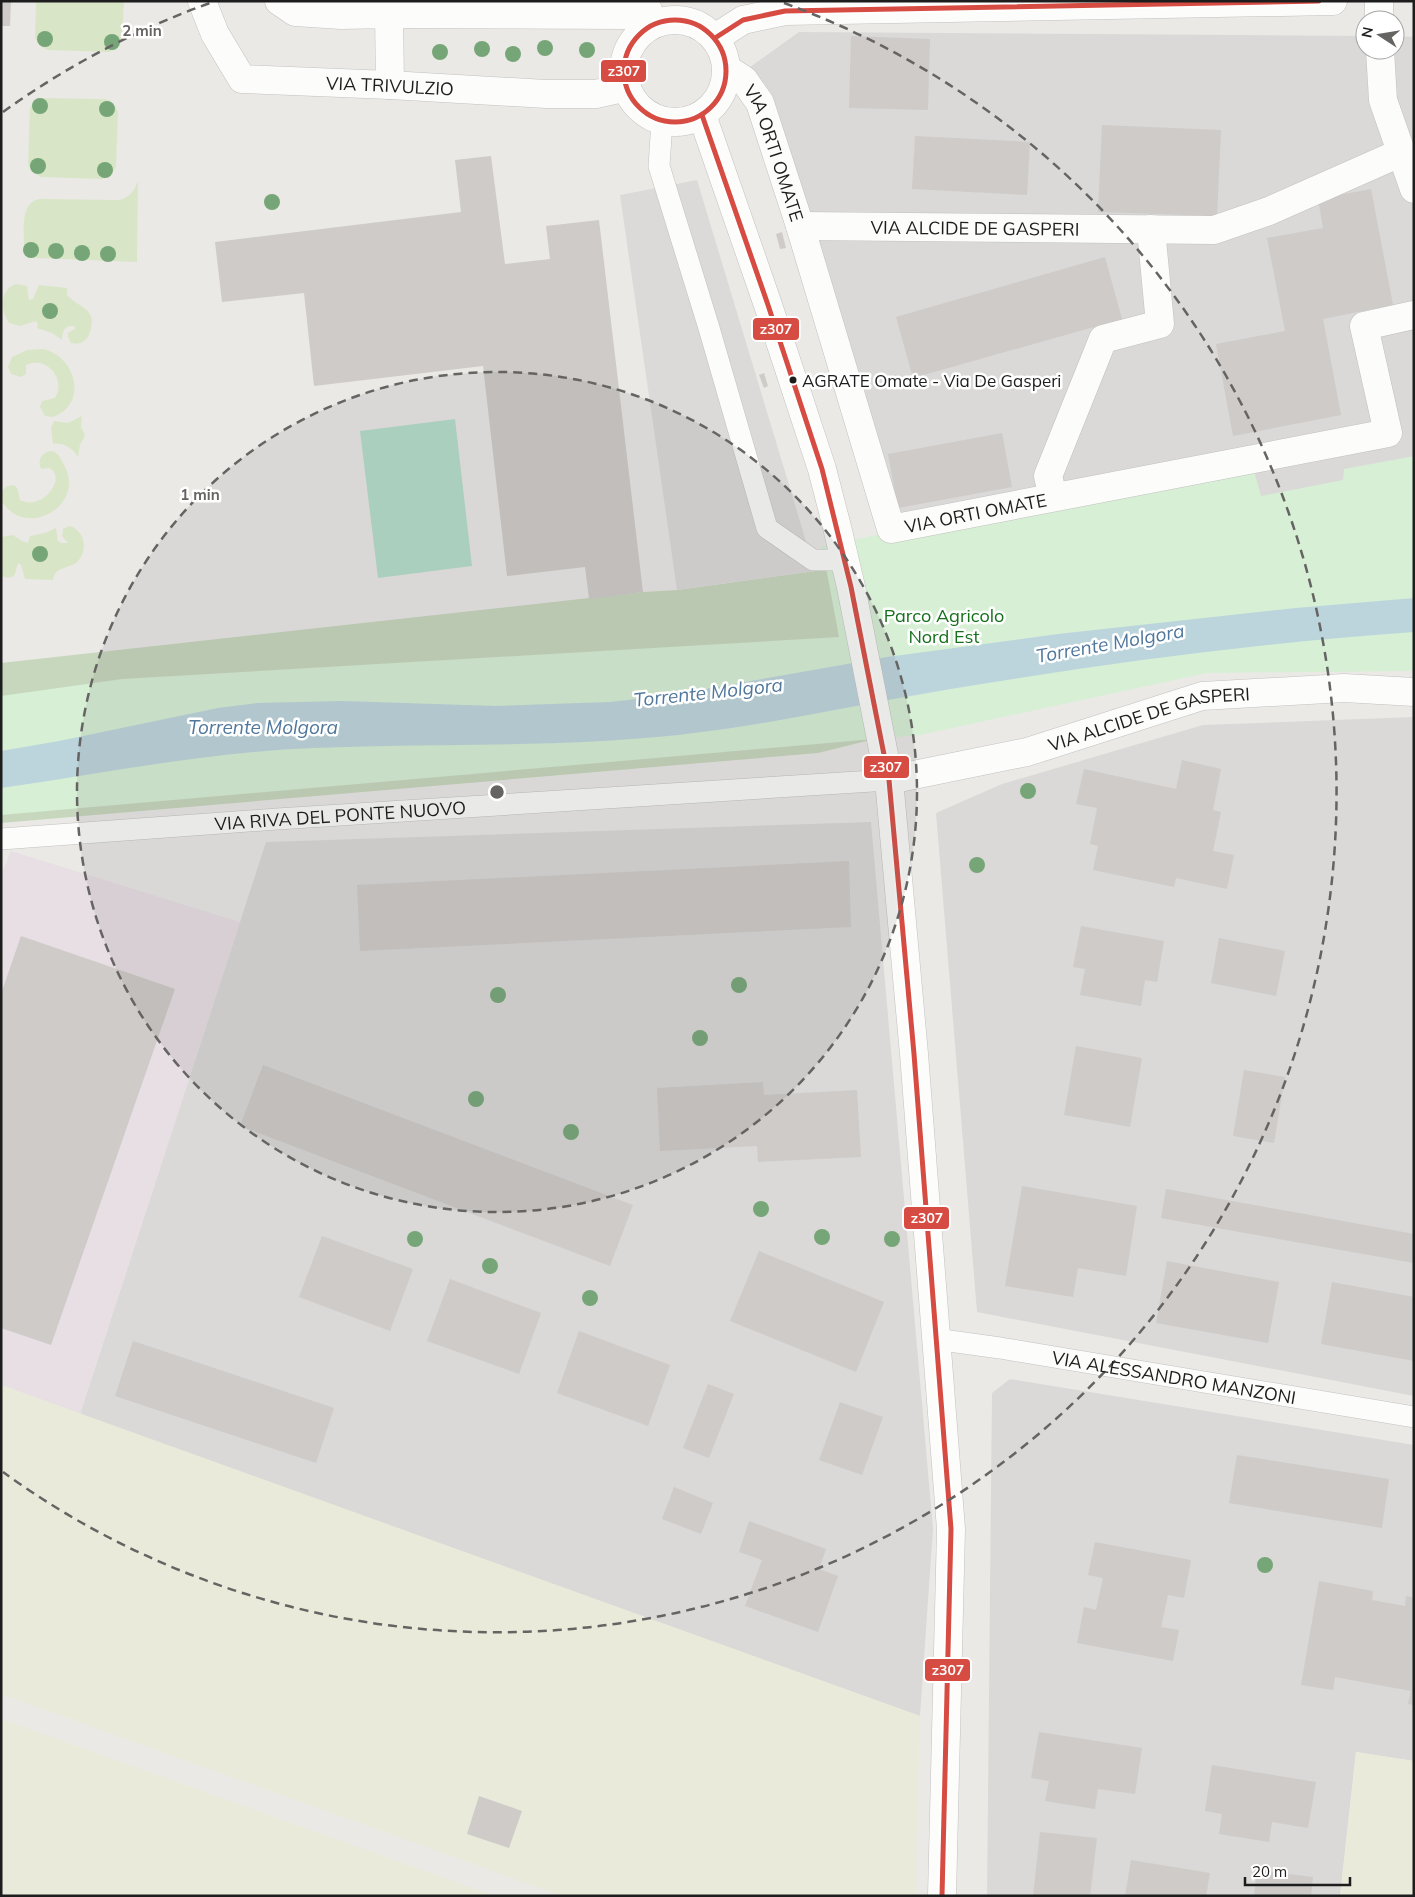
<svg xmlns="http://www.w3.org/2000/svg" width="1415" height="1897" viewBox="0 0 1415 1897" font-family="Mulish,sans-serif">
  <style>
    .residential { fill: #dad9d7 }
    .industrial { fill: #e8dfe4 }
    .farmland { fill: #eaeada }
    .grass { fill: #d8e6c7 }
    .forest { fill: #c7d7bd }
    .park { fill: #d6efd5 }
    .pitch { fill: #b5decc }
    .parking { fill: #dbdad9 }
    .water { fill: #bcd5dc }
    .building { fill: #cecbc9 }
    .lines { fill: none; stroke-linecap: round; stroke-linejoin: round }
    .lane-casing { stroke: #c2c1c0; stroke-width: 22 }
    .street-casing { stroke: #c2c1c0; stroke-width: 29 }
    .lane { stroke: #fcfcfb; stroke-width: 21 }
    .street { stroke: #fcfcfb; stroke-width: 28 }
    .bus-1-casing { stroke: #fff; stroke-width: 9 }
    .bus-1 { stroke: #d74c42; stroke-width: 5 }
    .tree { fill: #76a677 }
    .ring { fill: none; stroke: #656463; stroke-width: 2.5; stroke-dasharray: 9 6 }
    .bus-dot { fill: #1d1d1d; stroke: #fff; stroke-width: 2 }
    .labels { text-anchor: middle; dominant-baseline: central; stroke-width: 5; stroke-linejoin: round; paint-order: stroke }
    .bus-label { font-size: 17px; fill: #1d1d1d; stroke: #fff; text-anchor: start }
    .street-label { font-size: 18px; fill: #1d1d1d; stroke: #fff }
    .park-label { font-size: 18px; fill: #16701c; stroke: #fff }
    .water-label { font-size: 19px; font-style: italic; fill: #50779c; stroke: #fff }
    .centre { fill: #656463; stroke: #fff; stroke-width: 2.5 }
    .ring-label { font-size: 15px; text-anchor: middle; font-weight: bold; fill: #656463; stroke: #fff; stroke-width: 5; stroke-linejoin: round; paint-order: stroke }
    .line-badge { stroke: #fff; stroke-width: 2 }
    .badge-label { font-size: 14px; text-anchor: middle; font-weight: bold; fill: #fff }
  </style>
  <rect width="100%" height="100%" fill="#ebe9e6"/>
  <g class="residential">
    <path d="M799 32 1365 36V50H1395V36L1414 37V513L903 562 746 70Z"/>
    <path d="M1414 717V1396L977 1312 936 813 1002 784 1203 725Z"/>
    <path d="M871 822 933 1529 920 1716 80 1414 266 842Z"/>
    <path d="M1010 1379 1414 1445V1761L1356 1752 1340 1896H987L992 1393Z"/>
  </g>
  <path class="industrial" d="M11 851 240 922 80 1414 1 1385V875Z"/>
  <g class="farmland">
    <path d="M1 1385 920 1716 915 1896H562L1 1694Z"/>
    <path d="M1 1719 495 1896H1Z"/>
    <path d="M1356 1752 1414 1761V1896H1340Z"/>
  </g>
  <g class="grass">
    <path d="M36 1H124L122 39 116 49 109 52 48 50C41 47 37 44 35 37Z"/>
    <path d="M41 98 103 99C111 100 115 104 118 112L116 167 110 176 103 179 41 177 32 172 28 165 30 108 33 103Z"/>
    <path d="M138 181 137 262 36 258 28 254 24 246C24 230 20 202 40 199L119 200C129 198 134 191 138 181Z"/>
    <path d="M16 284 27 286 29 300 33 299 39 285 67 288V295L70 298C85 310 98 311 89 335 85 342 79 345 71 343L68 337V333L76 328 73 326C64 326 62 332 62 340L52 333 37 328 38 324 36 321 20 326 9 323C0 310 0 289 16 284Z"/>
    <path d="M43 349C76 356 89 404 53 417L45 416 40 407 42 401 55 398C67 379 46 355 26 365V374L21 377 11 374 8 367 12 357 27 350Z"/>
    <path d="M82 416 81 427 85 435 80 445 78 457C72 448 63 442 53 444L51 428 54 421 68 423Z"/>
    <path d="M52 451C59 453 61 459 64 465 87 504 26 542 1 500L2 491 7 486 14 485C20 490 18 494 20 500 41 511 65 481 52 470 49 467 44 469 41 469 37 460 42 451 52 451Z"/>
    <path d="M70 526C85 531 89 551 77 562 69 569 55 566 53 580L25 579 21 565 18 563C14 573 18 581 1 576V537L13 535 22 541 28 543 30 536 45 533 56 528 58 541 61 543H68L62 536 63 529Z"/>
  </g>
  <path class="forest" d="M903 562 1189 661 818 753 1 823V663L643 592 677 590 815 571Z"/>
  <path class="park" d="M1414 456V671L1207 673 920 735 1 815V696L122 679 839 637 822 546 1251 460 1261 496 1343 480 1344 469Z"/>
  <path class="pitch" d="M455 419 472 566 378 578 360 431Z"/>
  <path class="parking" d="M697 180 815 571 677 590 620 195Z"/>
  <path class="water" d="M1414 598V632C1257 643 1100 664 945 690 856 705 768 725 678 735 556 748 435 743 313 748 208 752 105 773 1 788V751L59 741 218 708 257 703 343 701 495 706 610 702 672 695 887 657 1058 634 1296 608Z"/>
  <g class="building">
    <path d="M1 1H11L10 26H1Z"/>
    <path d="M851 36 930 39 928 110 849 108Z"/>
    <path d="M1102 125 1221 130 1217 216 1098 212Z"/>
    <path d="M915 136 1030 142 1027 195 912 189Z"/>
    <path d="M491 156 505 264 550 259 546 226 599 220 643 592 589 599 585 567 507 576 483 366 314 386 304 293 222 302 215 242 461 212 455 160Z"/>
    <path d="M1371 189 1393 305 1323 319 1341 415 1233 436 1216 344 1285 331 1267 238 1323 228 1318 199Z"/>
    <path d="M782 232 786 248 780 249 776 234Z"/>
    <path d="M1105 257 1122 319 913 378 896 317Z"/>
    <path d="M764 373 768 386 764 388 759 375Z"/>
    <path d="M1002 433 1012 487 898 508 888 454Z"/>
    <path d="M1182 760 1221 769 1213 810 1221 812 1213 851 1234 855 1227 889 1176 878 1174 887 1093 870 1098 846 1090 844 1097 808 1076 804 1084 769 1176 789Z"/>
    <path d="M849 861 851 927 360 951 357 885Z"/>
    <path d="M1081 926 1164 941 1157 982 1145 980 1141 1006 1080 995 1085 969 1073 967Z"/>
    <path d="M21 936 175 989 51 1345 1 1328V994Z"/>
    <path d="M1219 938 1285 951 1276 996 1211 983Z"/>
    <path d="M1076 1046 1142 1058 1130 1127 1064 1115Z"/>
    <path d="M263 1065 633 1205 610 1266 240 1126Z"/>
    <path d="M1244 1070 1285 1077 1274 1143 1233 1136Z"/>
    <path d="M763 1082 764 1095 857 1090 861 1157 758 1162 757 1146 660 1151 657 1088Z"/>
    <path d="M1022 1186 1137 1206 1126 1276 1078 1268 1073 1297 1005 1286Z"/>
    <path d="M1166 1189 1414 1234V1263L1161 1218Z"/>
    <path d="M322 1236 413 1269 390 1331 299 1297Z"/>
    <path d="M759 1251 884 1302 856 1372 730 1321Z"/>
    <path d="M1167 1261 1279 1282 1268 1343 1156 1323Z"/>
    <path d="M450 1279 541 1313 519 1374 427 1341Z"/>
    <path d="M1332 1282 1414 1297V1361L1321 1344Z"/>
    <path d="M579 1331 670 1365 648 1426 557 1393Z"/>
    <path d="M133 1341 334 1408 316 1463 115 1396Z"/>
    <path d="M708 1384 734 1394 709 1458 683 1448Z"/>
    <path d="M840 1402 883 1417 862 1475 819 1460Z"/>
    <path d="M1237 1455 1389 1479 1382 1528 1229 1503Z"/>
    <path d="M674 1487 713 1503 701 1534 662 1519Z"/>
    <path d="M749 1521 826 1549 819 1569 838 1576 818 1632 745 1606 762 1560 739 1552Z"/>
    <path d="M1095 1542 1191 1560 1184 1598 1168 1595 1161 1627 1179 1630 1173 1661 1077 1643 1084 1607 1096 1610 1103 1578 1088 1575Z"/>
    <path d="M1319 1581 1373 1591 1372 1600 1405 1606 1406 1596 1414 1598V1705L1408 1704 1411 1691 1335 1677 1333 1690 1301 1685Z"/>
    <path d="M1039 1732 1142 1748 1135 1794 1098 1789 1095 1809 1045 1801 1049 1781 1031 1778Z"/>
    <path d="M1212 1765 1316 1782 1308 1828 1272 1822 1269 1842 1219 1834 1222 1814 1205 1811Z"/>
    <path d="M479 1796 522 1811 509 1848 467 1834Z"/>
    <path d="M1040 1832 1097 1838 1090 1896H1033Z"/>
    <path d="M1131 1860 1210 1873 1206 1896H1125Z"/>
    <path d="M1257 1870 1313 1877 1311 1896H1254Z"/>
  </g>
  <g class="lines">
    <defs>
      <g id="lane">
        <path d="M662 121 659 166 709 328 767 528 813 560H845"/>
        <path id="s1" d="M1 839 277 819 889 780"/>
        <path id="s2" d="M935 1339 1000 1348 1414 1417"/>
      </g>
      <g id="street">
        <path id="s3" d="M202 1 215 34 242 79 390 85 546 94H596L627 87"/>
        <path d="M279 1 295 12 341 15 389 14 390 85"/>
        <path d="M1379 1V20"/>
        <path d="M389 14 632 15 648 10"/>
        <circle cx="675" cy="71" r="51"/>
        <path d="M715 38 743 20 785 11 1333 1"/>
        <path d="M1380 50 1383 100 1414 189"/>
        <path id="s4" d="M727 69 744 80 760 103 800 226 891 529 1388 433 1364 326 1414 315"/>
        <path d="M702 115 768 305 822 469 837 527 851 587 889 780 914 1054 951 1529 942 1896"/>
        <path id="s5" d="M800 226 1214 230 1269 211 1400 153"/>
        <path d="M1053 497 1048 476 1103 339 1160 324 1151 229"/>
        <path id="s6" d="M889 780 1027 752 1202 696 1344 688 1414 692"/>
      </g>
    </defs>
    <use href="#lane" class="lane-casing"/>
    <use href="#street" class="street-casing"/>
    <use href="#lane" class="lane"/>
    <use href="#street" class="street"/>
    <defs>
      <g id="bus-1">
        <circle cx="675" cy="71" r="51"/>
        <path d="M715 38 743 20 785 11 1319 1"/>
        <path d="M702 115 768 305 822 469 851 587 889 780 914 1054 951 1529 942 1896"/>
      </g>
    </defs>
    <use href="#bus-1" class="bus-1-casing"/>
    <use href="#bus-1" class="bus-1"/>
  </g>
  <g class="tree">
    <circle cx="45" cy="39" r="8"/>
    <circle cx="112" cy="42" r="8"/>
    <circle cx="545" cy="48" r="8"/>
    <circle cx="482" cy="49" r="8"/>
    <circle cx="587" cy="50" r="8"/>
    <circle cx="440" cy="52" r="8"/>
    <circle cx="513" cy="54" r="8"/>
    <circle cx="40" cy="106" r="8"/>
    <circle cx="107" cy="109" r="8"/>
    <circle cx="38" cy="166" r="8"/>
    <circle cx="105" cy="170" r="8"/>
    <circle cx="272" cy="202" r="8"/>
    <circle cx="31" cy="250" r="8"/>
    <circle cx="56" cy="251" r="8"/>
    <circle cx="82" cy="253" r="8"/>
    <circle cx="108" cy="254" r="8"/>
    <circle cx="50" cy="311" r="8"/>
    <circle cx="40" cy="554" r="8"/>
    <circle cx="1028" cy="791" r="8"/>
    <circle cx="977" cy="865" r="8"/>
    <circle cx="739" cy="985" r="8"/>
    <circle cx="498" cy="995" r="8"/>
    <circle cx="700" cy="1038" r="8"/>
    <circle cx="476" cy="1099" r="8"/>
    <circle cx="571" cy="1132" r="8"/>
    <circle cx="761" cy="1209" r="8"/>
    <circle cx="822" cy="1237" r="8"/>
    <circle cx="415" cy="1239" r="8"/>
    <circle cx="892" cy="1239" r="8"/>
    <circle cx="490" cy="1266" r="8"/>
    <circle cx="590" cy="1298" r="8"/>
    <circle cx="1265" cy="1565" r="8"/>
  </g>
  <circle cx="497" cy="792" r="420" fill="#656463" fill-opacity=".12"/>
  <g class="ring">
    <circle cx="497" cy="792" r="420"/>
    <path d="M3 112A840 840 0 0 1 210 3M784 3A840 840 0 1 1 3 1472"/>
  </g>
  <circle class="bus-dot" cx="793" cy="380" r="4.5"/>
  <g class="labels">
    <g class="bus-label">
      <text x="802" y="380">AGRATE Omate - Via De Gasperi</text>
    </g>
    <g class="street-label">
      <text stroke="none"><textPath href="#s3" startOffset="236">VIA TRIVULZIO</textPath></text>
      <text stroke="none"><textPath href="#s4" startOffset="100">VIA ORTI OMATE</textPath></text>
      <text stroke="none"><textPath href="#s5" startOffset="175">VIA ALCIDE DE GASPERI</textPath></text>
      <text stroke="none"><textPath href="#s4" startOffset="580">VIA ORTI OMATE</textPath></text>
      <text stroke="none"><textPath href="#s6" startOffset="268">VIA ALCIDE DE GASPERI</textPath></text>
      <text stroke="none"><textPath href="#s1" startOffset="340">VIA RIVA DEL PONTE NUOVO</textPath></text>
      <text stroke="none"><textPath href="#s2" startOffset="242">VIA ALESSANDRO MANZONI</textPath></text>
    </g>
    <g class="park-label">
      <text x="944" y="615">Parco Agricolo<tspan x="944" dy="21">Nord Est</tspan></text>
    </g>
    <g class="water-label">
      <text transform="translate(1110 643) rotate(-10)">Torrente Molgora</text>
      <text transform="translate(708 692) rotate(-6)">Torrente Molgora</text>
      <text x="263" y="727">Torrente Molgora</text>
    </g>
  </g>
  <circle cx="497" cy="792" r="8" class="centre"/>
  <g class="ring-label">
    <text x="142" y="36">2 min</text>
    <text x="200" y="500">1 min</text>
  </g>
  <g class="line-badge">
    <rect x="600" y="59" width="47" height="24" rx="5" fill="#d74c42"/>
    <rect x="752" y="317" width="48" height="24" rx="5" fill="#d74c42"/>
    <rect x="863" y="755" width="47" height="24" rx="5" fill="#d74c42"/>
    <rect x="903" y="1206" width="47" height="24" rx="5" fill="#d74c42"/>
    <rect x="924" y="1658" width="47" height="24" rx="5" fill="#d74c42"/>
  </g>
  <g class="badge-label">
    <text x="624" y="76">z307</text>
    <text x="776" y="334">z307</text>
    <text x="886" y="772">z307</text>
    <text x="927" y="1223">z307</text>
    <text x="948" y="1675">z307</text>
  </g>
  <rect width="1415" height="1897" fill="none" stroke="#1d1d1d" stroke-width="5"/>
  <g transform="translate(1380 35) rotate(282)"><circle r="24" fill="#ffffff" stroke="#a5a5a5"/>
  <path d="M0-4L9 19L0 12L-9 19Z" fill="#656463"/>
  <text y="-8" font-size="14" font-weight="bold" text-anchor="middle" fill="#1d1d1d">N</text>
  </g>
  <path d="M1245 1877v8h105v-8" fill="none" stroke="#1d1d1d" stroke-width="2.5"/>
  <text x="1252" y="1877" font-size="15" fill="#1d1d1d" stroke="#ffffff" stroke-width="4" paint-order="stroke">20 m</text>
</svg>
